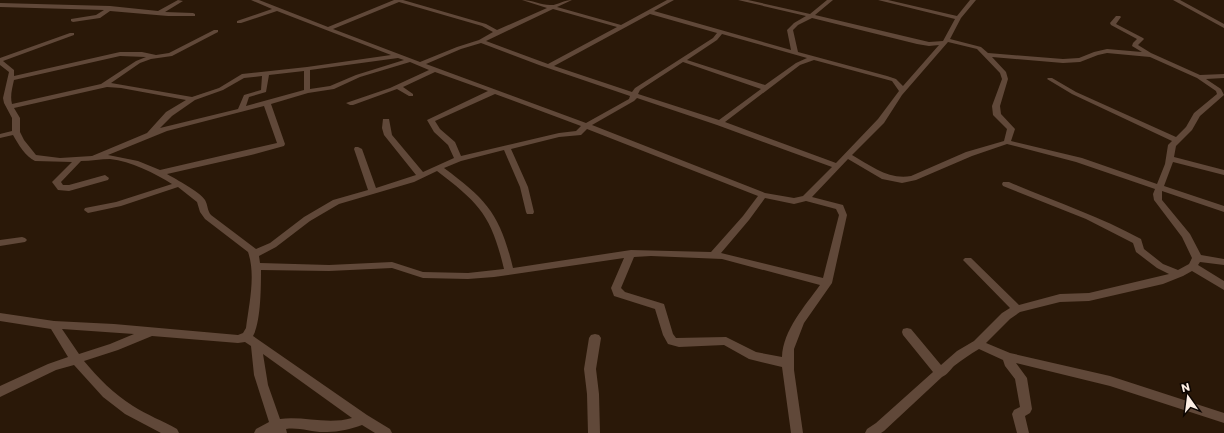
<svg xmlns="http://www.w3.org/2000/svg" width="1224" height="433" viewBox="0 0 1224 433" font-family="Poppins,sans-serif">
  <style>
    .lines { fill: none; stroke-linecap: round; stroke-linejoin: round }
    .minor { fill: #604839; fill-rule: evenodd }
  </style>
  <rect width="100%" height="100%" fill="#2a1808"/>
  <g class="lines">
    <g class="minor">
      <path d="M178 0 183 1 165 12 193 13 195 14V16H168L110 11 100 18 73 22 71 21V19L96 15 104 10 0 7V3L110 6 158 11Z"/>
      <path d="M251 0H259L328 27 394 0H403L486 24 497 30 547 8 522 0C532 0 541 5 550 5 556 6 564 0 572 0L557 7 621 25 667 0H674L654 11 791 50 787 30 794 23 806 16 738 0H748L810 14 827 0H833L815 15 929 42 943 41 955 19 878 0H888L957 16 970 0H976L961 18 950 39 981 47 988 53 1063 59 1079 58 1094 52 1107 49 1142 52 1132 46 1133 43 1137 39 1111 25 1110 23 1116 16H1120L1121 17 1116 24 1143 38 1144 39 1138 45 1151 53 1200 75 1224 74V78L1206 79 1221 89 1224 95 1200 116 1192 130 1176 146 1174 157 1224 170V175L1173 162 1164 186 1224 206V212L1162 191V200L1190 234 1201 255 1224 259V265L1200 262 1198 265 1224 281V290L1192 271 1183 276 1163 284 1089 301 1060 302 1020 312 1010 319 986 343 1010 353 1110 376 1224 413V423L1110 386 1016 363 1027 378 1032 409 1030 413 1025 416 1029 433H1017L1012 414 1014 410 1020 407 1015 379 1005 366 1003 360 979 349C970 354 962 360 954 366 950 370 947 375 942 377L884 431 881 433H865L867 429 876 423 933 372 903 335 902 332 903 329 907 328 911 329 941 365 957 351 974 341 1002 313 1010 308 965 262 963 260 965 258H971L1019 305 1060 294 1089 293 1169 274 1157 268 1136 252 1133 243 1086 219 1003 186 1002 184 1003 182H1009C1053 201 1099 216 1141 239L1144 249 1163 264 1178 270 1189 264 1192 258 1182 237 1154 200 1153 194 1155 189 1076 162 1007 144 972 156 916 180 902 183 882 179 848 159 812 197 843 205 847 215 832 283 804 323 794 349V370L803 433H791L782 367 749 359 724 345 679 347 668 344 663 335 655 309 614 296 611 288 624 258 494 277 468 279 423 278 392 268 329 271 261 270C261 286 261 322 253 336L367 415 390 429 392 433H375L362 425C351 429 339 432 327 432 313 433 300 427 286 429L287 433H254L256 429 269 422 254 375 251 346 245 342 238 343 152 336 118 350 84 361C98 378 114 394 133 406 147 415 163 421 177 429L179 433H161L125 414 103 397 74 365 56 370 0 397V386L48 364 68 357 51 329 0 321V313L54 321 114 324 238 335 243 333 246 328C249 304 256 275 248 252L205 219 200 212 197 202 178 187 121 206 88 213 84 210 85 208 116 202 172 184C154 173 131 161 110 159 101 159 91 161 81 161L61 182 63 185H69L105 175 109 178 108 180 69 191 58 190 52 182 72 162 35 161C26 157 18 144 13 135L0 138V134L12 131V118L4 103 3 98 9 72 0 65V58L70 33H74V35L3 61 14 70V76L120 52H142L156 55 169 53 214 30H218V32L172 56 151 59 140 63 111 83 192 97 219 88 242 74 307 67 391 55 277 11 241 23H237V21L272 9ZM399 2 482 26 493 32 479 40 457 47 420 62 333 29ZM553 9 617 27 548 64 486 41ZM650 14 717 33 713 38 635 88 632 92 554 66ZM812 18 917 44 929 46 939 45 903 86 896 79 887 76 798 52 793 30 798 25ZM722 34 807 58 796 63 765 85 687 60 717 40ZM948 42 977 49 1000 73 1002 79 992 106 993 115 1007 129 1004 141 966 152 911 176C889 180 871 166 852 155L884 123 902 95ZM481 43 539 65 630 96 629 99 586 123 426 64 461 49ZM1107 53 1150 57 1197 78 1216 91 1217 94 1194 113 1186 127 1176 137 1076 92 1052 78H1048L1047 79 1072 94 1172 141 1168 145 1165 164 1157 184 1082 158 1011 141 1015 129 1001 114 1000 106 1008 79 1006 72 992 57 1063 63 1080 62 1098 55ZM120 56 146 57 136 61 101 84 12 104C10 96 12 89 14 80ZM398 58 404 60 356 75 330 86 310 89V70ZM814 60 892 81 899 91 878 119 836 163 725 122 800 65ZM410 62 429 70 390 88 346 103 350 105H353L397 89 409 96H413V94L403 87 435 72 488 91 427 120 434 132 448 145 454 158 423 172 392 135 389 119H383L382 128 384 135 416 175 376 188 362 149 358 147H355L354 149 368 190 333 200 304 217 270 243 256 249 211 215C207 210 208 205 205 200 199 191 177 180 167 174L251 155 284 146 285 144 271 104 308 93 334 89 360 77ZM683 62 761 89 719 120 638 94 640 90ZM304 71V90L246 106 249 97 266 92 269 75ZM262 76 261 90 244 95 238 109 160 128 172 116 195 100 223 90 244 78ZM107 87 121 88 186 100 166 112 147 133 92 156 60 158 36 155 24 140 20 132V118L14 108ZM495 94 581 126 576 131 559 133 461 156 455 142 440 129 435 121ZM637 98 717 125 832 167 803 196 794 198 765 193 592 125 634 101ZM264 106 277 143 160 170 138 161 108 155 167 131ZM587 129 758 196 743 216 711 252 631 250 513 268C500 214 487 200 444 168L461 161 504 150 520 187 526 212 527 214H533L534 212 528 187 511 149 559 137 581 135ZM437 171C480 204 491 215 504 269L468 273 423 272 392 262 329 265 260 263 259 256 276 247 310 221 339 204 414 182ZM765 198 794 204 806 201 836 209 839 215 823 278 721 253 749 220ZM651 256 722 259 820 285C805 306 783 330 782 357L756 352 726 337 676 338 673 334 664 304 625 292 621 288 634 257ZM62 329 134 334 110 344 79 354ZM263 354 352 418C328 425 304 416 280 419L268 385Z"/>
      <path d="M1173 0H1180L1224 24V28Z"/>
      <path d="M22 237 25 238 27 240 25 242 0 246V240Z"/>
      <path d="M595 334 599 335 601 338 596 369 599 394 600 433H588L587 394 584 369 589 338 591 335Z"/>
    </g>
  </g>
  <g transform="translate(1188 397) rotate(346)" stroke="#0d0602" stroke-width="3" paint-order="stroke">
  <path d="M0-3L7 15L0 10L-7 15Z" fill="#fdefe5"/>
  <text y="-6" font-size="11" font-weight="bold" text-anchor="middle" fill="#fdefe5">N</text>
  </g>
</svg>
